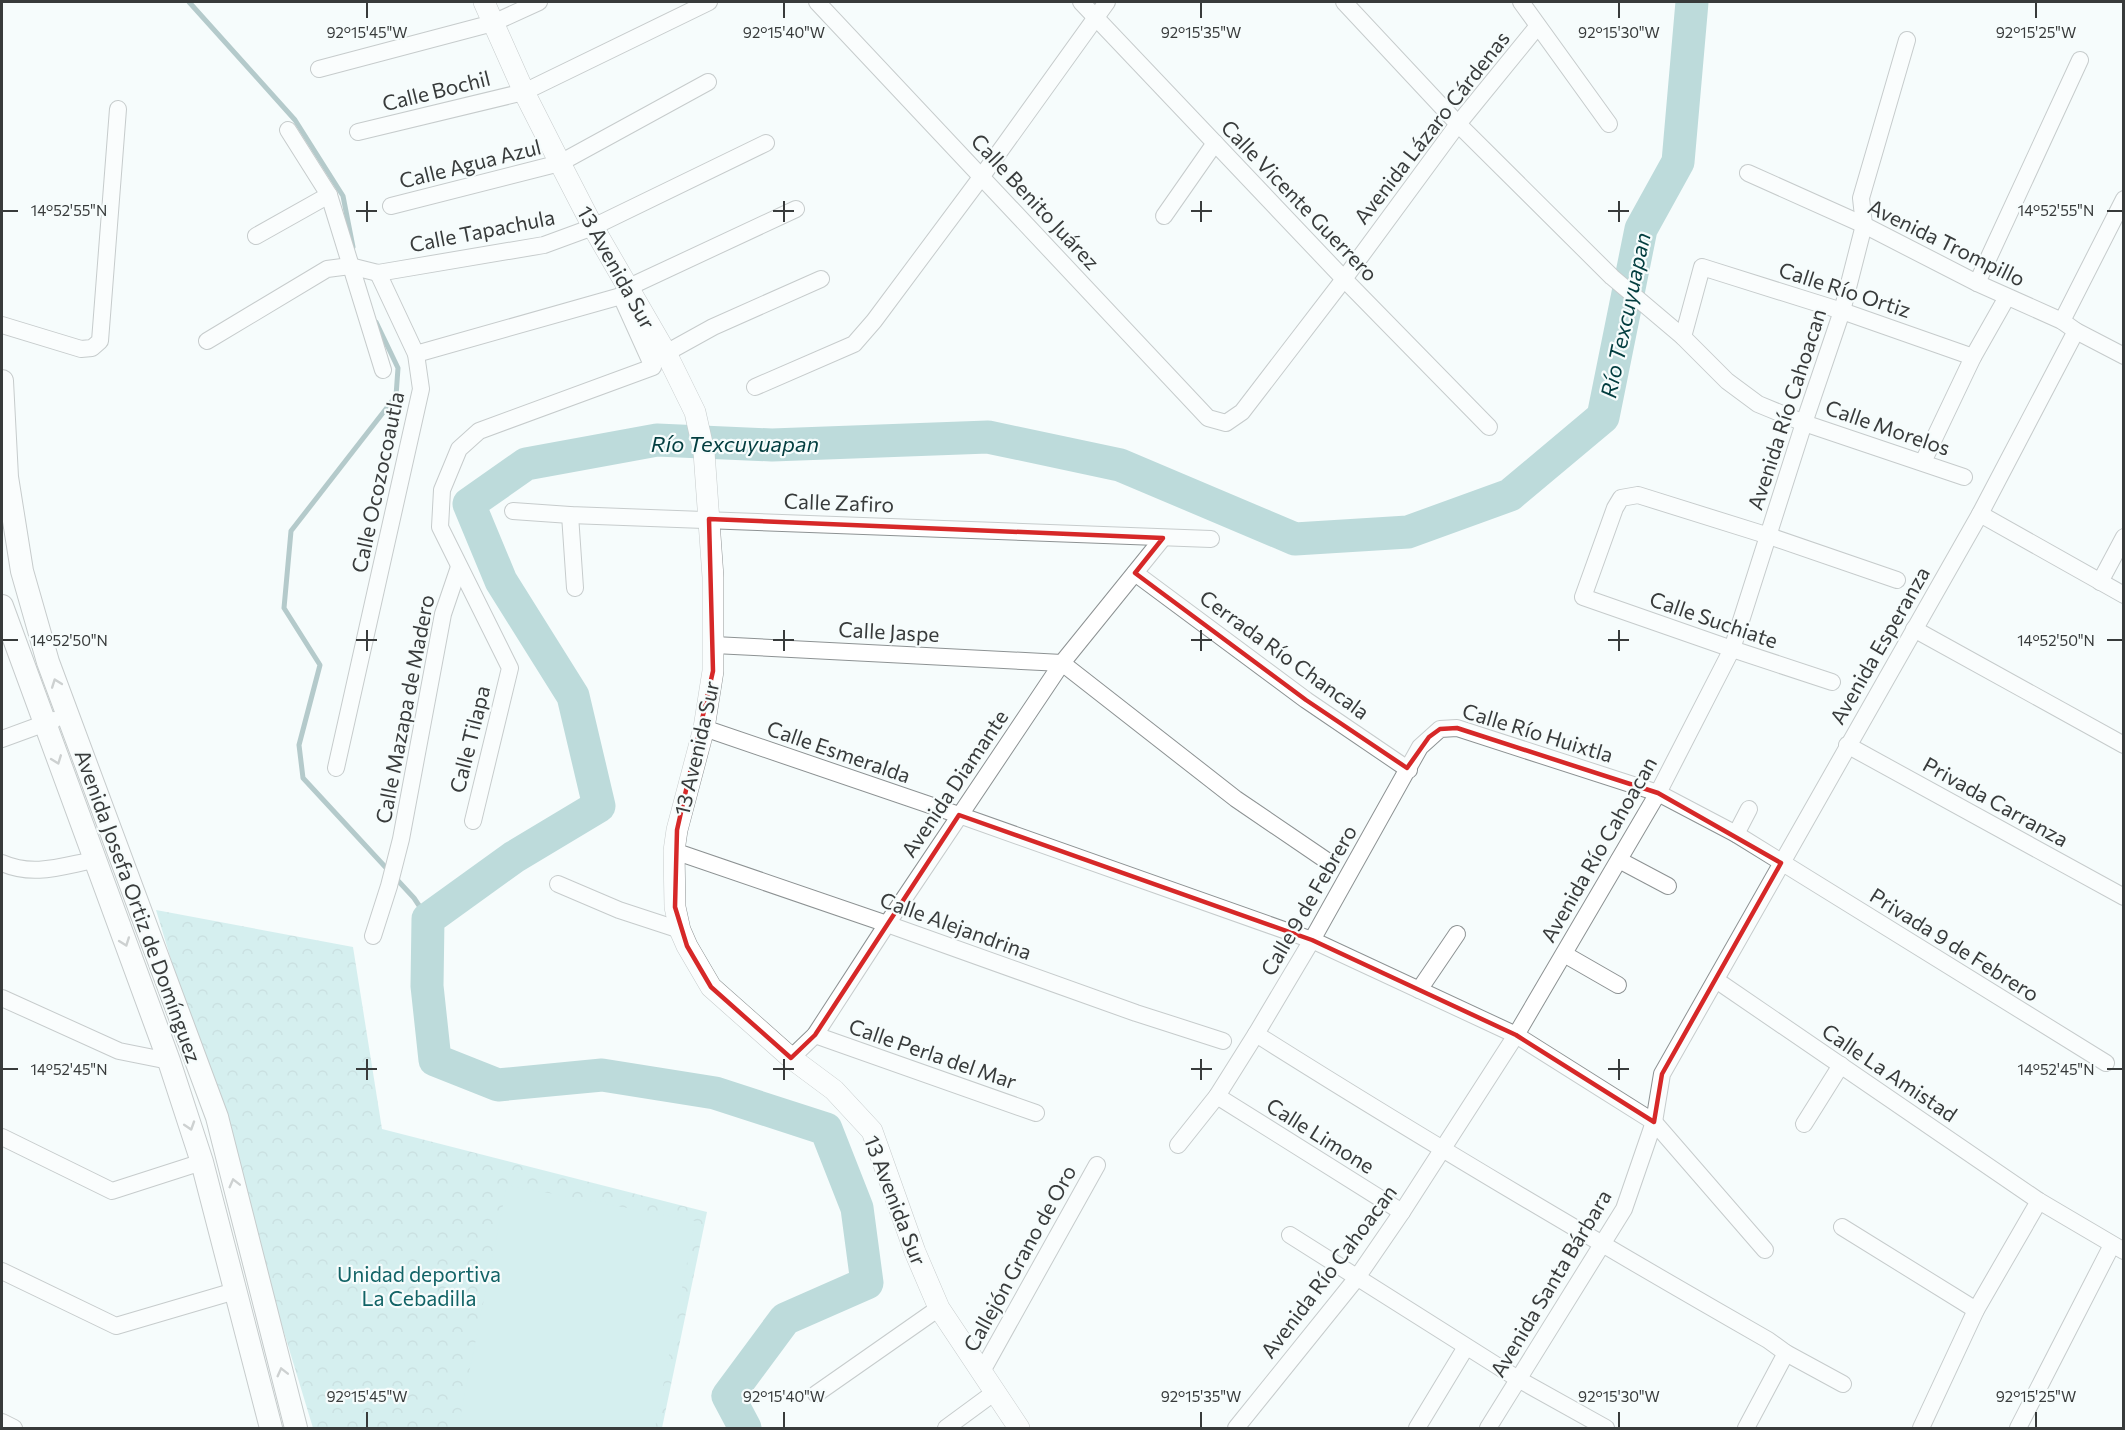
<svg xmlns="http://www.w3.org/2000/svg" width="2125" height="1430" viewBox="0 0 2125 1430" font-family="Commissioner,sans-serif">
  <style>
    .park { fill: url(#park-crowns) }
    .pitch { fill: #ade0e1 }
    .lines { fill: none; stroke-linecap: round; stroke-linejoin: round }
    .stream { stroke: #658f90; stroke-width: 5 }
    .river { stroke: #78b3b4; stroke-width: 33 }
    .minor-casing { stroke: #8d9293; stroke-width: 18 }
    .tertiary-casing { stroke: #8d9293; stroke-width: 22 }
    .secondary-casing { stroke: #8d9293; stroke-width: 24 }
    .minor { stroke: #fff; stroke-width: 16 }
    .tertiary { stroke: #fff; stroke-width: 21 }
    .secondary { stroke: #fff; stroke-width: 22 }
    .oneway { stroke: #9c9d9d }
    .marked { fill: none; stroke: #d62828; stroke-width: 4.5; stroke-linejoin: round }
    .ticks { fill: none; stroke: #383b3b; stroke-width: 2 }
    .labels { text-anchor: middle; dominant-baseline: central; stroke-width: 4.5; stroke-linejoin: round; paint-order: stroke }
    .street-label { font-size: 21px; fill: #383b3b; stroke: #f6fcfc }
    .park-label { font-size: 21px; fill: #116366; stroke: #f6fcfc }
    .water-label { font-size: 22px; font-style: italic; fill: #023d3f; stroke: #f6fcfc }
    .ticks-label { font-size: 15px; text-anchor: middle; fill: #383b3b; stroke: #f6fcfc; stroke-width: 4.5; stroke-linejoin: round; paint-order: stroke }
  </style>
  <defs>
    <pattern id="park-crowns" width="20" height="18" patternUnits="userSpaceOnUse" patternTransform="scale(1.5)"><rect width="20" height="18" fill="#ade0e1"/><path d="M2 6a3 3 0 1 1 6 0M12 15a3 3 0 1 1 6 0" fill="none" stroke="#96c1c2"/></pattern>
  </defs>
  <rect width="100%" height="100%" fill="#f6fcfc"/>
  <path class="park" d="M156 910 353 947 382 1129 707 1212 662 1428H313Z"/>
  <path class="pitch" d="M507 1185 695 1221 655 1428H458Z"/>
  <g class="lines">
    <g class="stream">
      <path d="M189 2 295 120 343 196 353 247"/>
      <path d="M376 322 398 368 396 396 291 531 284 608 320 665 299 745 303 778 414 898 428 919"/>
    </g>
    <path class="river" d="M745 1428 728 1396 785 1319 867 1283 857 1208 826 1129 715 1093 602 1075 498 1085 435 1060 427 986 428 919 514 857 599 806 573 696 501 581 469 504 526 464 657 440 772 445 988 437 1120 465 1295 539 1408 532 1510 495 1603 417 1641 229 1678 162 1692 2"/>
    <defs>
      <g id="minor">
        <path d="M817 2 1208 418 1226 423 1242 412 1344 279 1458 124 1537 27"/>
        <path d="M1081 2 1344 279 1489 427"/>
        <path d="M1344 2 1458 124 1612 277 1683 337 1727 381 1758 404 1804 423 1964 477"/>
        <path d="M1521 2 1609 124"/>
        <path d="M319 69 493 23 539 2"/>
        <path d="M288 130 329 195 383 370"/>
        <path d="M358 132 524 92 709 2"/>
        <path d="M1748 173 1864 225 1977 283 2062 321 2076 331 2124 356"/>
        <path d="M391 206 560 163 708 82"/>
        <path d="M1164 216 1215 143"/>
        <path d="M256 236 329 195"/>
        <path d="M1977 283 2080 60"/>
        <path d="M2062 321 2124 199"/>
        <path d="M2 325 81 349 92 348 100 341 118 109"/>
        <path d="M1683 337 1702 267 1842 311 1973 357"/>
        <path d="M207 341 327 269 350 266 378 273 544 245 593 227 766 143"/>
        <path d="M666 353 713 327 821 279"/>
        <path d="M416 354 621 296 629 287 796 209"/>
        <path d="M755 387 854 344 874 321 982 176 1107 2"/>
        <path d="M1923 462 1973 357 2007 297"/>
        <path d="M513 511 570 515 1211 539"/>
        <path d="M1980 514 2124 595"/>
        <path d="M570 515 575 588"/>
        <path d="M1135 573 1306 700 1409 770"/>
        <path d="M2100 582 2124 537"/>
        <path d="M1914 629 2124 745"/>
        <path d="M714 645 1062 663 1236 799 1330 863"/>
        <path d="M1832 682 1732 649 1583 597 1615 508 1621 498 1638 495 1769 536 1897 580"/>
        <path d="M704 728 959 815 1312 940 1516 1035 1654 1122 1765 1250"/>
        <path d="M2 739 54 720"/>
        <path d="M1847 745 2124 897"/>
        <path d="M336 768 421 389 416 354 378 273"/>
        <path d="M473 821 510 668 440 527 442 490 459 449 479 431 653 367 621 296"/>
        <path d="M1736 834 1749 809"/>
        <path d="M674 851 887 924 1136 1013 1223 1041"/>
        <path d="M1619 860 1668 886"/>
        <path d="M2 863C33 877 62 866 94 860"/>
        <path d="M558 884 619 910 680 930"/>
        <path d="M373 936 389 886 401 839 443 614 459 567"/>
        <path d="M1564 954 1618 985"/>
        <path d="M1716 980 2039 1201 2124 1251"/>
        <path d="M1419 990 1457 934"/>
        <path d="M2 998 119 1051 169 1061"/>
        <path d="M1256 1034C1424 1140 1595 1241 1768 1340L1786 1353 1843 1384"/>
        <path d="M815 1035 1036 1113"/>
        <path d="M791 1058 815 1035 887 924 1062 663 1163 538"/>
        <path d="M1217 1096 1402 1212"/>
        <path d="M1804 1124 1841 1065"/>
        <path d="M2 1137 112 1191 202 1162"/>
        <path d="M1178 1145 1217 1096 1256 1034 1312 940 1420 747 1440 729 1457 728 1658 793 1736 834 2106 1063"/>
        <path d="M1842 1227 1976 1310"/>
        <path d="M1290 1235 1518 1379 1606 1428"/>
        <path d="M2 1271 116 1326 235 1291"/>
        <path d="M981 1373 1097 1165"/>
        <path d="M816 1394 939 1308"/>
        <path d="M2 1422 14 1428"/>
        <path d="M946 1428 995 1392"/>
        <path d="M1236 1428 1356 1279 1402 1212 1516 1035 1658 793 1732 649 1804 423 1842 311 1864 225 1861 198 1907 40"/>
        <path d="M1417 1428 1466 1347"/>
        <path d="M1488 1428 1624 1209 1654 1122 1662 1074 1980 514 2076 331"/>
        <path d="M1746 1428 1786 1353"/>
        <path d="M1921 1428 1976 1310 2039 1201"/>
        <path d="M2018 1428 2112 1245"/>
      </g>
      <path id="tertiary" d="M484 2 524 92 560 163 593 227 666 353 695 412 704 452 713 577V671L704 728 677 830 674 851 675 907 680 930 687 946 711 987 791 1058 834 1090 872 1131 915 1252 939 1308 1019 1428"/>
      <g id="secondary">
        <path d="M2 381 7 477 22 571 48 662 217 1117 296 1428"/>
        <path d="M2 606 169 1061 202 1162 271 1428"/>
      </g>
    </defs>
    <use href="#minor" class="minor-casing"/>
    <use href="#tertiary" class="tertiary-casing"/>
    <use href="#secondary" class="secondary-casing"/>
    <use href="#minor" class="minor"/>
    <use href="#tertiary" class="tertiary"/>
    <use href="#secondary" class="secondary"/>
  </g>
  <defs><path id="oneway-chevron" d="M-2-3.5L2.5 0L-2 3.5" fill="none" stroke-width="1.6" stroke-linecap="round" stroke-linejoin="round" transform="scale(1.5)"/></defs>
  <g class="oneway">
    <use href="#oneway-chevron" transform="translate(56 683) rotate(-110)"/>
    <use href="#oneway-chevron" transform="translate(57 760) rotate(69)"/>
    <use href="#oneway-chevron" transform="translate(125 942) rotate(70)"/>
    <use href="#oneway-chevron" transform="translate(190 1126) rotate(72)"/>
    <use href="#oneway-chevron" transform="translate(234 1183) rotate(-104)"/>
    <use href="#oneway-chevron" transform="translate(282 1372) rotate(-104)"/>
  </g>
  <path d="M0 0H2125V1430H0ZM709 519 1163 538 1135 573 1306 700 1407 768 1429 737 1440 729 1457 728 1658 793 1781 863 1662 1074 1654 1122 1516 1035 1312 940 959 815 815 1035 791 1058 711 987 687 946 675 907 677 830 713 671Z" fill="#f6fcfc" fill-opacity=".55" fill-rule="evenodd"/>
  <path class="marked" d="M709 519 1163 538 1135 573 1306 700 1407 768 1429 737 1440 729 1457 728 1658 793 1781 863 1662 1074 1654 1122 1516 1035 1312 940 959 815 815 1035 791 1058 711 987 687 946 675 907 677 830 713 671Z"/>
  <path class="ticks" d="M367 3V18M784 3V18M1201 3V18M1619 3V18M2036 3V18M367 201V222M784 201V222M1201 201V222M1619 201V222M3 211H18M356 211H377M773 211H794M1191 211H1212M1608 211H1629M2107 211H2122M367 630V651M784 630V651M1201 630V651M1619 630V651M3 640H18M356 640H377M773 640H794M1191 640H1212M1608 640H1629M2107 640H2122M367 1059V1080M784 1059V1080M1201 1059V1080M1619 1059V1080M3 1069H18M356 1069H377M773 1069H794M1191 1069H1212M1608 1069H1629M2107 1069H2122M367 1412V1427M784 1412V1427M1201 1412V1427M1619 1412V1427M2036 1412V1427"/>
  <g class="labels">
    <g class="street-label">
      <text transform="translate(436 90) rotate(-14)">Calle Bochil</text>
      <text transform="translate(1431 127) rotate(-52)">Avenida Lázaro Cárdenas</text>
      <text transform="translate(470 163) rotate(-14)">Calle Agua Azul</text>
      <text transform="translate(1300 200) rotate(46)">Calle Vicente Guerrero</text>
      <text transform="translate(1036 201) rotate(47)">Calle Benito Juárez</text>
      <text transform="translate(482 230) rotate(-11)">Calle Tapachula</text>
      <text transform="translate(1947 242) rotate(26)">Avenida Trompillo</text>
      <text transform="translate(617 267) rotate(61)">13 Avenida Sur</text>
      <text transform="translate(1845 289) rotate(18)">Calle Río Ortiz</text>
      <text transform="translate(1786 409) rotate(-72)">Avenida Río Cahoacan</text>
      <text transform="translate(1888 427) rotate(19)">Calle Morelos</text>
      <text transform="translate(377 482) rotate(-78)">Calle Ocozocoautla</text>
      <text transform="translate(839 502) rotate(2)">Calle Zafiro</text>
      <text transform="translate(1714 619) rotate(19)">Calle Suchiate</text>
      <text transform="translate(889 631) rotate(3)">Calle Jaspe</text>
      <text transform="translate(1879 645) rotate(-60)">Avenida Esperanza</text>
      <text transform="translate(1285 654) rotate(36)">Cerrada Río Chancala</text>
      <text transform="translate(404 709) rotate(-79)">Calle Mazapa de Madero</text>
      <text transform="translate(1538 732) rotate(17)">Calle Río Huixtla</text>
      <text transform="translate(469 739) rotate(-76)">Calle Tilapa</text>
      <text transform="translate(696 748) rotate(-77)">13 Avenida Sur</text>
      <text transform="translate(839 751) rotate(19)">Calle Esmeralda</text>
      <text transform="translate(954 783) rotate(-56)">Avenida Diamante</text>
      <text transform="translate(1996 801) rotate(29)">Privada Carranza</text>
      <text transform="translate(1598 849) rotate(-60)">Avenida Río Cahoacan</text>
      <text transform="translate(1308 900) rotate(-60)">Calle 9 de Febrero</text>
      <text transform="translate(139 906) rotate(70)">Avenida Josefa Ortiz de Domínguez</text>
      <text transform="translate(956 925) rotate(20)">Calle Alejandrina</text>
      <text transform="translate(1955 944) rotate(32)">Privada 9 de Febrero</text>
      <text transform="translate(933 1053) rotate(19)">Calle Perla del Mar</text>
      <text transform="translate(1890 1072) rotate(34)">Calle La Amistad</text>
      <text transform="translate(1321 1135) rotate(32)">Calle Limone</text>
      <text transform="translate(896 1200) rotate(69)">13 Avenida Sur</text>
      <text transform="translate(1019 1258) rotate(-61)">Callejón Grano de Oro</text>
      <text transform="translate(1328 1271) rotate(-53)">Avenida Río Cahoacan</text>
      <text transform="translate(1550 1283) rotate(-59)">Avenida Santa Bárbara</text>
    </g>
    <g class="park-label">
      <text x="419" y="1273">Unidad deportiva<tspan x="419" dy="24">La Cebadilla</tspan></text>
    </g>
    <g class="water-label">
      <text transform="translate(1625 315) rotate(-78)">Río Texcuyuapan</text>
      <text x="735" y="443">Río Texcuyuapan</text>
    </g>
  </g>
  <g class="ticks-label">
    <text x="367" y="38">92°15'45"W</text>
    <text x="784" y="38">92°15'40"W</text>
    <text x="1201" y="38">92°15'35"W</text>
    <text x="1619" y="38">92°15'30"W</text>
    <text x="2036" y="38">92°15'25"W</text>
    <text x="69" y="216">14°52'55"N</text>
    <text x="2056" y="216">14°52'55"N</text>
    <text x="69" y="646">14°52'50"N</text>
    <text x="2056" y="646">14°52'50"N</text>
    <text x="69" y="1075">14°52'45"N</text>
    <text x="2056" y="1075">14°52'45"N</text>
    <text x="367" y="1402">92°15'45"W</text>
    <text x="784" y="1402">92°15'40"W</text>
    <text x="1201" y="1402">92°15'35"W</text>
    <text x="1619" y="1402">92°15'30"W</text>
    <text x="2036" y="1402">92°15'25"W</text>
  </g>
  <rect width="2125" height="1430" fill="none" stroke="#383b3b" stroke-width="6"/>
</svg>
